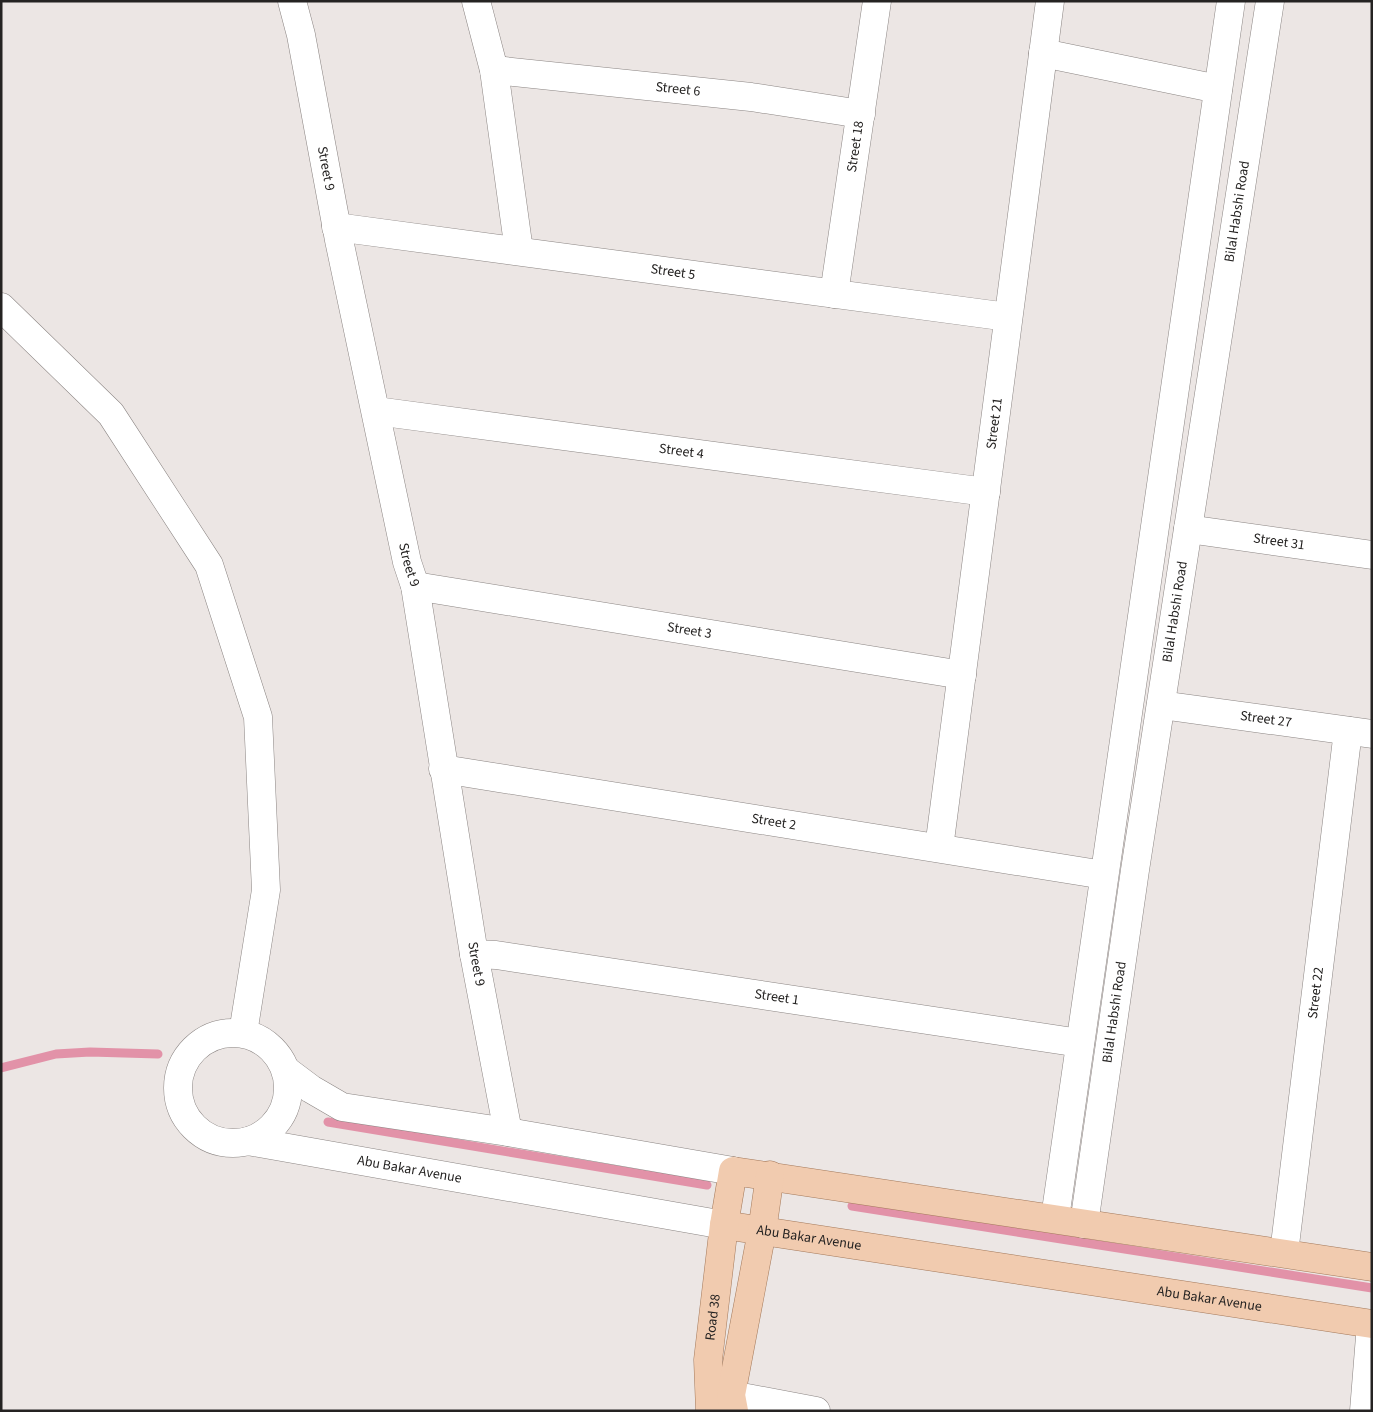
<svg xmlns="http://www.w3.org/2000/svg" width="1373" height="1412" viewBox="0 0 1373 1412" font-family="'Source Sans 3',sans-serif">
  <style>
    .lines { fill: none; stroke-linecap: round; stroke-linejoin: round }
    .stream { stroke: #e292a8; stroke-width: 9 }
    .minor-casing { stroke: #8b8583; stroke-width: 29 }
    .major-casing { stroke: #a3795b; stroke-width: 29 }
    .minor { stroke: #fff; stroke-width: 28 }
    .major { stroke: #f1cbaf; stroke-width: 28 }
    .labels { text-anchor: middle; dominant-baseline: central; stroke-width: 4; stroke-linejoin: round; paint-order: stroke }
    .street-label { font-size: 14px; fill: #252322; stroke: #f9f3f1 }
  </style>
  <rect width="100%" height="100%" fill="#ece6e4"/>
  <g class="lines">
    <g class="stream">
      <path d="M1 1068 56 1054 90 1052 158 1054"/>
      <path d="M328 1122 707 1185"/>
      <path d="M852 1206 1372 1288"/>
    </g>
    <defs>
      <g id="minor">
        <path id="s1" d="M292 1 301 35 339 240 407 562 415 586 474 954 508 1132"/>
        <path d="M476 1 494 70 519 251"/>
        <path d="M1043 53 1218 89"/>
        <path id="s2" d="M494 70 751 97 861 114"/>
        <path id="s3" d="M336 227 1008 317"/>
        <path id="s4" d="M834 294 877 1"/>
        <path d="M1 307 111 414 209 565 258 717 266 890 243 1033"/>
        <path id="s5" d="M376 411 986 492"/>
        <path id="s6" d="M1188 529 1372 555"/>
        <path id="s7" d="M415 586 962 675"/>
        <path id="s8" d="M1161 705 1372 734"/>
        <path id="s9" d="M443 769 1104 875"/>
        <path id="s10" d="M939 848 1050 1"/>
        <path id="s11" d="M474 954 496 955 1080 1043"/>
        <circle cx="233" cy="1088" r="55"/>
        <path d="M287 1071 311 1089 342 1107 508 1132 733 1171"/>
        <path id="s12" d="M248 1141 724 1225"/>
        <path d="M1055 1218 1231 1"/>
        <path id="s13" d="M1084 1224 1135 870 1270 1"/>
        <path id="s14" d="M1284 1253 1348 731"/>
        <path d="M731 1395 816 1411"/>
        <path d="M1364 1411 1371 1324"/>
      </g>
      <g id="major">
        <path id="s15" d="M724 1225 1372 1324"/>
        <path id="s16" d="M710 1411 708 1360 724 1225 733 1171 1372 1267"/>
        <path d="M734 1411 731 1395 762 1231 770 1175"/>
      </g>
    </defs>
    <use href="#minor" class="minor-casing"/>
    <use href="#major" class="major-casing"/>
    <use href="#minor" class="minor"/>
    <use href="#major" class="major"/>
  </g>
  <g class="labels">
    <g class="street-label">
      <text stroke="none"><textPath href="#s2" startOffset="185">Street 6</textPath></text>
      <text stroke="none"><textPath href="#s4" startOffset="149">Street 18</textPath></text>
      <text stroke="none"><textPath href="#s1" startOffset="171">Street 9</textPath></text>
      <text stroke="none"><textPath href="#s13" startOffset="1024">Bilal Habshi Road</textPath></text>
      <text stroke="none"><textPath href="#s3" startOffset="340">Street 5</textPath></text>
      <text stroke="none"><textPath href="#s10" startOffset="428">Street 21</textPath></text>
      <text stroke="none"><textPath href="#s5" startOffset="308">Street 4</textPath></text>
      <text stroke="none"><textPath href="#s6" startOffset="92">Street 31</textPath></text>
      <text stroke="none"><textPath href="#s1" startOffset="576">Street 9</textPath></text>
      <text stroke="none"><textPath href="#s13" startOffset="619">Bilal Habshi Road</textPath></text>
      <text stroke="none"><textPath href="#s7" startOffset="278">Street 3</textPath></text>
      <text stroke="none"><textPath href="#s8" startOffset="106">Street 27</textPath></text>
      <text stroke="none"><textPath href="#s9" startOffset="335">Street 2</textPath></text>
      <text stroke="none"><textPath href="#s1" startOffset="981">Street 9</textPath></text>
      <text stroke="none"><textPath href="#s14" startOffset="262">Street 22</textPath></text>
      <text stroke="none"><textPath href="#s11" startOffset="306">Street 1</textPath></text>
      <text stroke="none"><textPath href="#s13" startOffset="214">Bilal Habshi Road</textPath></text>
      <text stroke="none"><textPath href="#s12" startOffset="164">Abu Bakar Avenue</textPath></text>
      <text stroke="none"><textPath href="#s15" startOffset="86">Abu Bakar Avenue</textPath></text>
      <text stroke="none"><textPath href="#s15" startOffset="491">Abu Bakar Avenue</textPath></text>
      <text stroke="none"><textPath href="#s16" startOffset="94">Road 38</textPath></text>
    </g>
  </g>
  <rect width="1373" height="1412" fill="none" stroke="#252322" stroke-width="5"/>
</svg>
